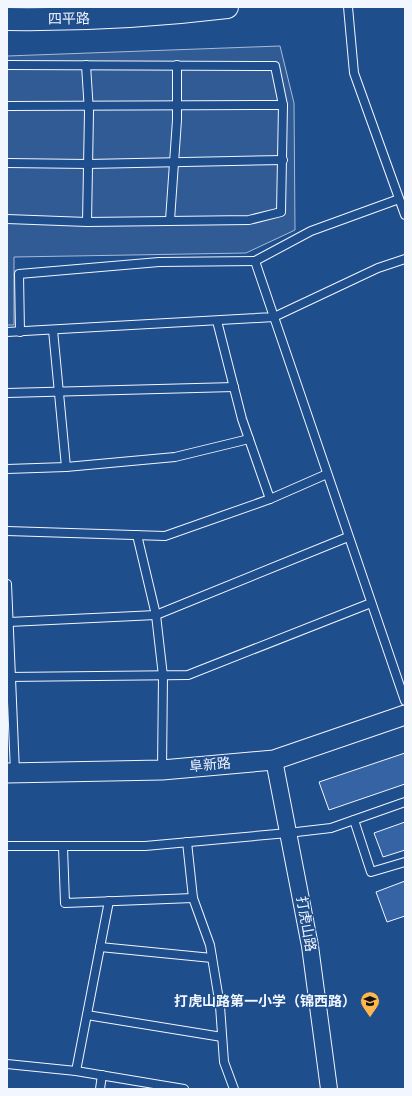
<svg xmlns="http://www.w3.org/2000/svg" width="412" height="1096" viewBox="0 0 412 1096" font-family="'Nunito Sans','Noto Sans SC',sans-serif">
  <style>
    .built { fill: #305b95; stroke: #a8bbd7 }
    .building { fill: #3563a3; stroke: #f2f6ff }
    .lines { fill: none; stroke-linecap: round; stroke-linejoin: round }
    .service-casing { stroke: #f2f6ff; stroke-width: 10 }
    .minor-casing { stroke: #f2f6ff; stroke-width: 18 }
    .tertiary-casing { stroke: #f2f6ff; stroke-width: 21 }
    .primary-casing { stroke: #f2f6ff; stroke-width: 24 }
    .service { stroke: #1f4e8c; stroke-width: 8 }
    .minor { stroke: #1f4e8c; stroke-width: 16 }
    .tertiary { stroke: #1f4e8c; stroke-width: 19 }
    .primary { stroke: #1f4e8c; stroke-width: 22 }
    .labels { text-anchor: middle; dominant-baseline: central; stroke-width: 3; stroke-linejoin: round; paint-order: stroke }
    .street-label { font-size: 14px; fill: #f2f6ff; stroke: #1f4e8c }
    .poi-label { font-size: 14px; font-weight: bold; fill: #f2f6ff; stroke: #1f4e8c; text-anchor: end }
  </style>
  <rect width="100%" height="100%" fill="#1f4e8c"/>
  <path class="built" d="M280 46 294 103 295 230 246 253 14 257V325H7V56Z"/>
  <g class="building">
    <path d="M405 753V784L329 810 319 782Z"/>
    <path d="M405 822V850L383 857 374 833Z"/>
    <path d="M405 881V916L387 922 376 892Z"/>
  </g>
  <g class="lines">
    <defs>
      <g id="service">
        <path d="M348 7 354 73 405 215"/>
        <path d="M7 65 275 66 283 105 281 212 249 220 87 222 7 219"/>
        <path d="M86 65 89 112 87 222"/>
        <path d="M7 106 283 105"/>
        <path d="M7 163 88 164 283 160"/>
        <path d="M170 220 177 120V65"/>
        <path d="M405 259 378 268 274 317 405 701"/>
        <path d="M217 321 242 419 270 499"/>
        <path d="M53 330 66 467"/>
        <path d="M7 332 274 317 255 261 311 231 399 199"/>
        <path d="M20 332 19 274 159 262 255 261"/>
        <path d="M7 393 234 387"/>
        <path d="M7 469 66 467 175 457 249 439"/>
        <path d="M7 531 165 536 270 499 327 474"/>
        <path d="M137 535 156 615 163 676 162 770"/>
        <path d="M7 584 15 772"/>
        <path d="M9 622 156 615 348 537"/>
        <path d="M7 677 188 675 371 603"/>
        <path d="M354 820 371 872 405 862"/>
        <path d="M187 842 193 898 210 945 220 1006 224 1062 234 1089"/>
        <path d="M7 846H145L288 833 331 828 405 802"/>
        <path d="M63 847 65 903 193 898"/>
        <path d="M109 901 76 1071 184 1089"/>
        <path d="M100 947 212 958"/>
        <path d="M87 1015 222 1037"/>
        <path d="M7 1064 76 1071"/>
        <path d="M100 1089 102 1075"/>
      </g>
      <path id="minor" d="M274 760 310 946 329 1089"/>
      <path id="tertiary" d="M7 773 162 770 274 760 405 715"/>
      <path id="primary" d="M7 19C81 20 153 16 227 7"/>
    </defs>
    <use href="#service" class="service-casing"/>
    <use href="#minor" class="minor-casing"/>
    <use href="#tertiary" class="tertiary-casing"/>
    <use href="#primary" class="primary-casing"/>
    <use href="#service" class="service"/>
    <use href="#minor" class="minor"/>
    <use href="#tertiary" class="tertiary"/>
    <use href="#primary" class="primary"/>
  </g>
  <defs>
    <symbol id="school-pin" viewBox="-11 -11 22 30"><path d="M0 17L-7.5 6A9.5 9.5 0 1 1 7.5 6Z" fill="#ffb74d" stroke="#1f4e8c"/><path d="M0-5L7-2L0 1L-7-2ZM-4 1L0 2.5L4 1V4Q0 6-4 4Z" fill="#111"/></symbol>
  </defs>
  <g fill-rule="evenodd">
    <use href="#school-pin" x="359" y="990" width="22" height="30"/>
  </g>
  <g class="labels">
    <g class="street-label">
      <text transform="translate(69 19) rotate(-1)">四平路</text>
      <text transform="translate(210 765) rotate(-5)">阜新路</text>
      <text transform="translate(306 924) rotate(80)">打虎山路</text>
    </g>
    <g class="poi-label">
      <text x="356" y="1001">打虎山路第一小学（锦西路）</text>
    </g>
  </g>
  <rect width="412" height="1096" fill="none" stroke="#f2f6ff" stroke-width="16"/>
</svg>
